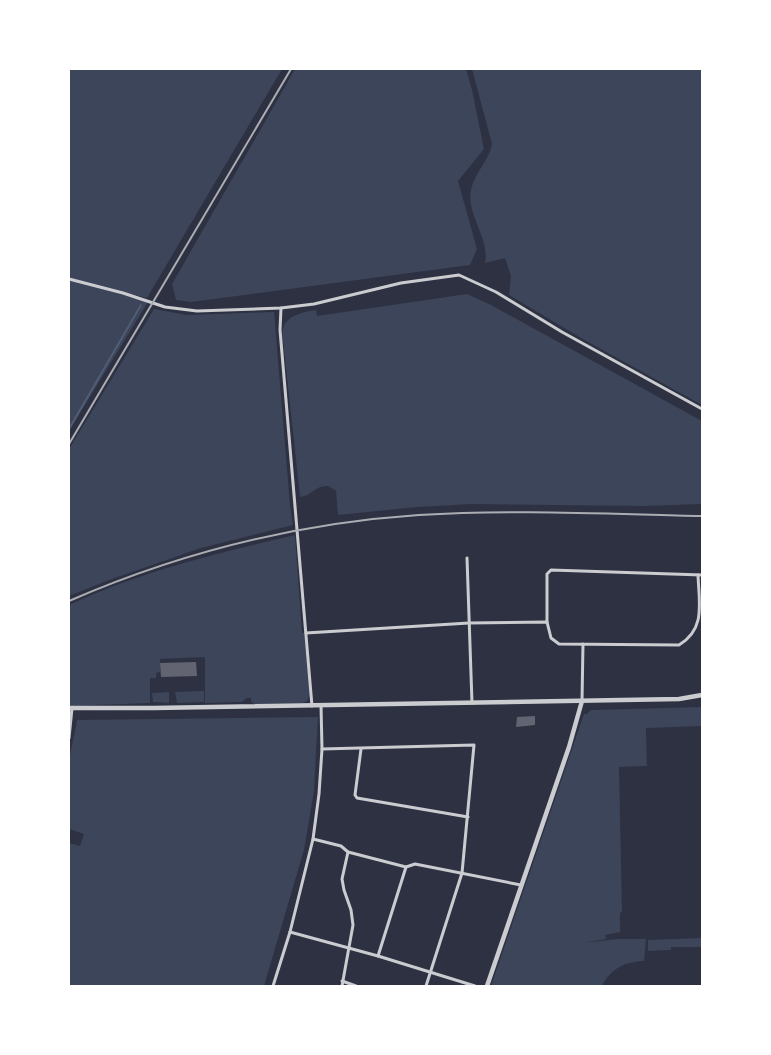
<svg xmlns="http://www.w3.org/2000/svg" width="771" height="1055" viewBox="0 0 771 1055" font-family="Georgia,serif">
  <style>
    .green { fill: #3c4559 }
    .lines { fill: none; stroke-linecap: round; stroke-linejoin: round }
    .stream { stroke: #4f5d75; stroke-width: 2 }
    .building { fill: #626471 }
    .minor { stroke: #caccd0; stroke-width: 3 }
    .tertiary { stroke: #caccd0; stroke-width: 4.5 }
    .rail { stroke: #abadb3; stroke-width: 2 }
  </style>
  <rect width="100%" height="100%" fill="#2d3142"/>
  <g class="green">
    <path d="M69 69H282L147 298 82 282 148 302 69 431Z"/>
    <path d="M295 69H466L472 90 484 149 458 181 477 249 470 265 191 302 176 300 172 284Z"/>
    <path d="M472 69H702V405L581 338 509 295 511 276 505 258 485 263C490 238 466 215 471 190 474 173 489 161 492 144Z"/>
    <path d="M467 294 491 305 702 421V504L644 506 472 504 417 507 338 515 336 491 328 486C316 485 311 496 300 497L284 349C284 343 281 335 283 329 286 315 304 312 316 310L317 316Z"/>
    <path d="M154 309 187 315 274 312 290 505 293 525 201 548 109 580 69 596V449Z"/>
    <path d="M295 535 302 633H304L310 694 307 701 302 703 254 704 251 701V698H247L242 702 205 703V657L160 659V672L156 673V678H150V703L69 706V605C141 571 218 553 295 535Z"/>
    <path d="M204 691V702L177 703 175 692Z"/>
    <path d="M169 692V703L153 702 152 693Z"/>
    <path d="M702 707V726L646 728 647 766 619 767 622 912 620 913V932L605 935 606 939 583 943 617 939H646L644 961C625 962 611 968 602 986H491L584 714H587L591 710Z"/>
    <path d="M318 717 314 791 304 850 264 986H69V843L80 846 84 834 69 829V760L77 720Z"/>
    <path d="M702 938V947H671V950L648 951V940Z"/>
  </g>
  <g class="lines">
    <path class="stream" d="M69 429 141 305"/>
  </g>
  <g class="building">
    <path d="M196 662 197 676 161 677 160 663Z"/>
    <path d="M535 716V725L516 727 517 717Z"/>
  </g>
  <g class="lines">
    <g class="minor">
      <path d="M69 279 123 293 165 307 197 311 281 308 314 304 401 283 459 275 496 292 562 332 702 409"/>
      <path d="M281 308 280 330 312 706"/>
      <path d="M467 558 472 703"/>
      <path d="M547 622V574L551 570 702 575"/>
      <path d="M306 633 469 623 547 622 551 638 559 644 679 645C706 629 699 603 698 575"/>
      <path d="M582 701 583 644"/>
      <path d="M69 738 72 708"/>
      <path d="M322 749 474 745 462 873 426 986"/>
      <path d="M361 749 355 795 357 798 468 817"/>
      <path d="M313 839 341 846 348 852 406 867 415 864 521 885"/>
      <path d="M290 932 378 956 475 986"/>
      <path d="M378 956 406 867"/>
      <path d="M342 981 356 986"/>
      <path d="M273 986 290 932 313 839 319 794 322 749 321 705"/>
      <path d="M342 986 353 925 351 910 344 890 342 879 348 852"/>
    </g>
    <g class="tertiary">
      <path d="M69 708H154L679 699 702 695"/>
      <path d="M487 986 569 747 582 701"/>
    </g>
    <g class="rail">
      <path d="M69 444 291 69"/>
      <path d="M69 601C179 553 299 523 419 515 513 509 608 514 702 516"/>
    </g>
  </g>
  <rect width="771" height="1055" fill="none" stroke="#ffffff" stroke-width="140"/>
</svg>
